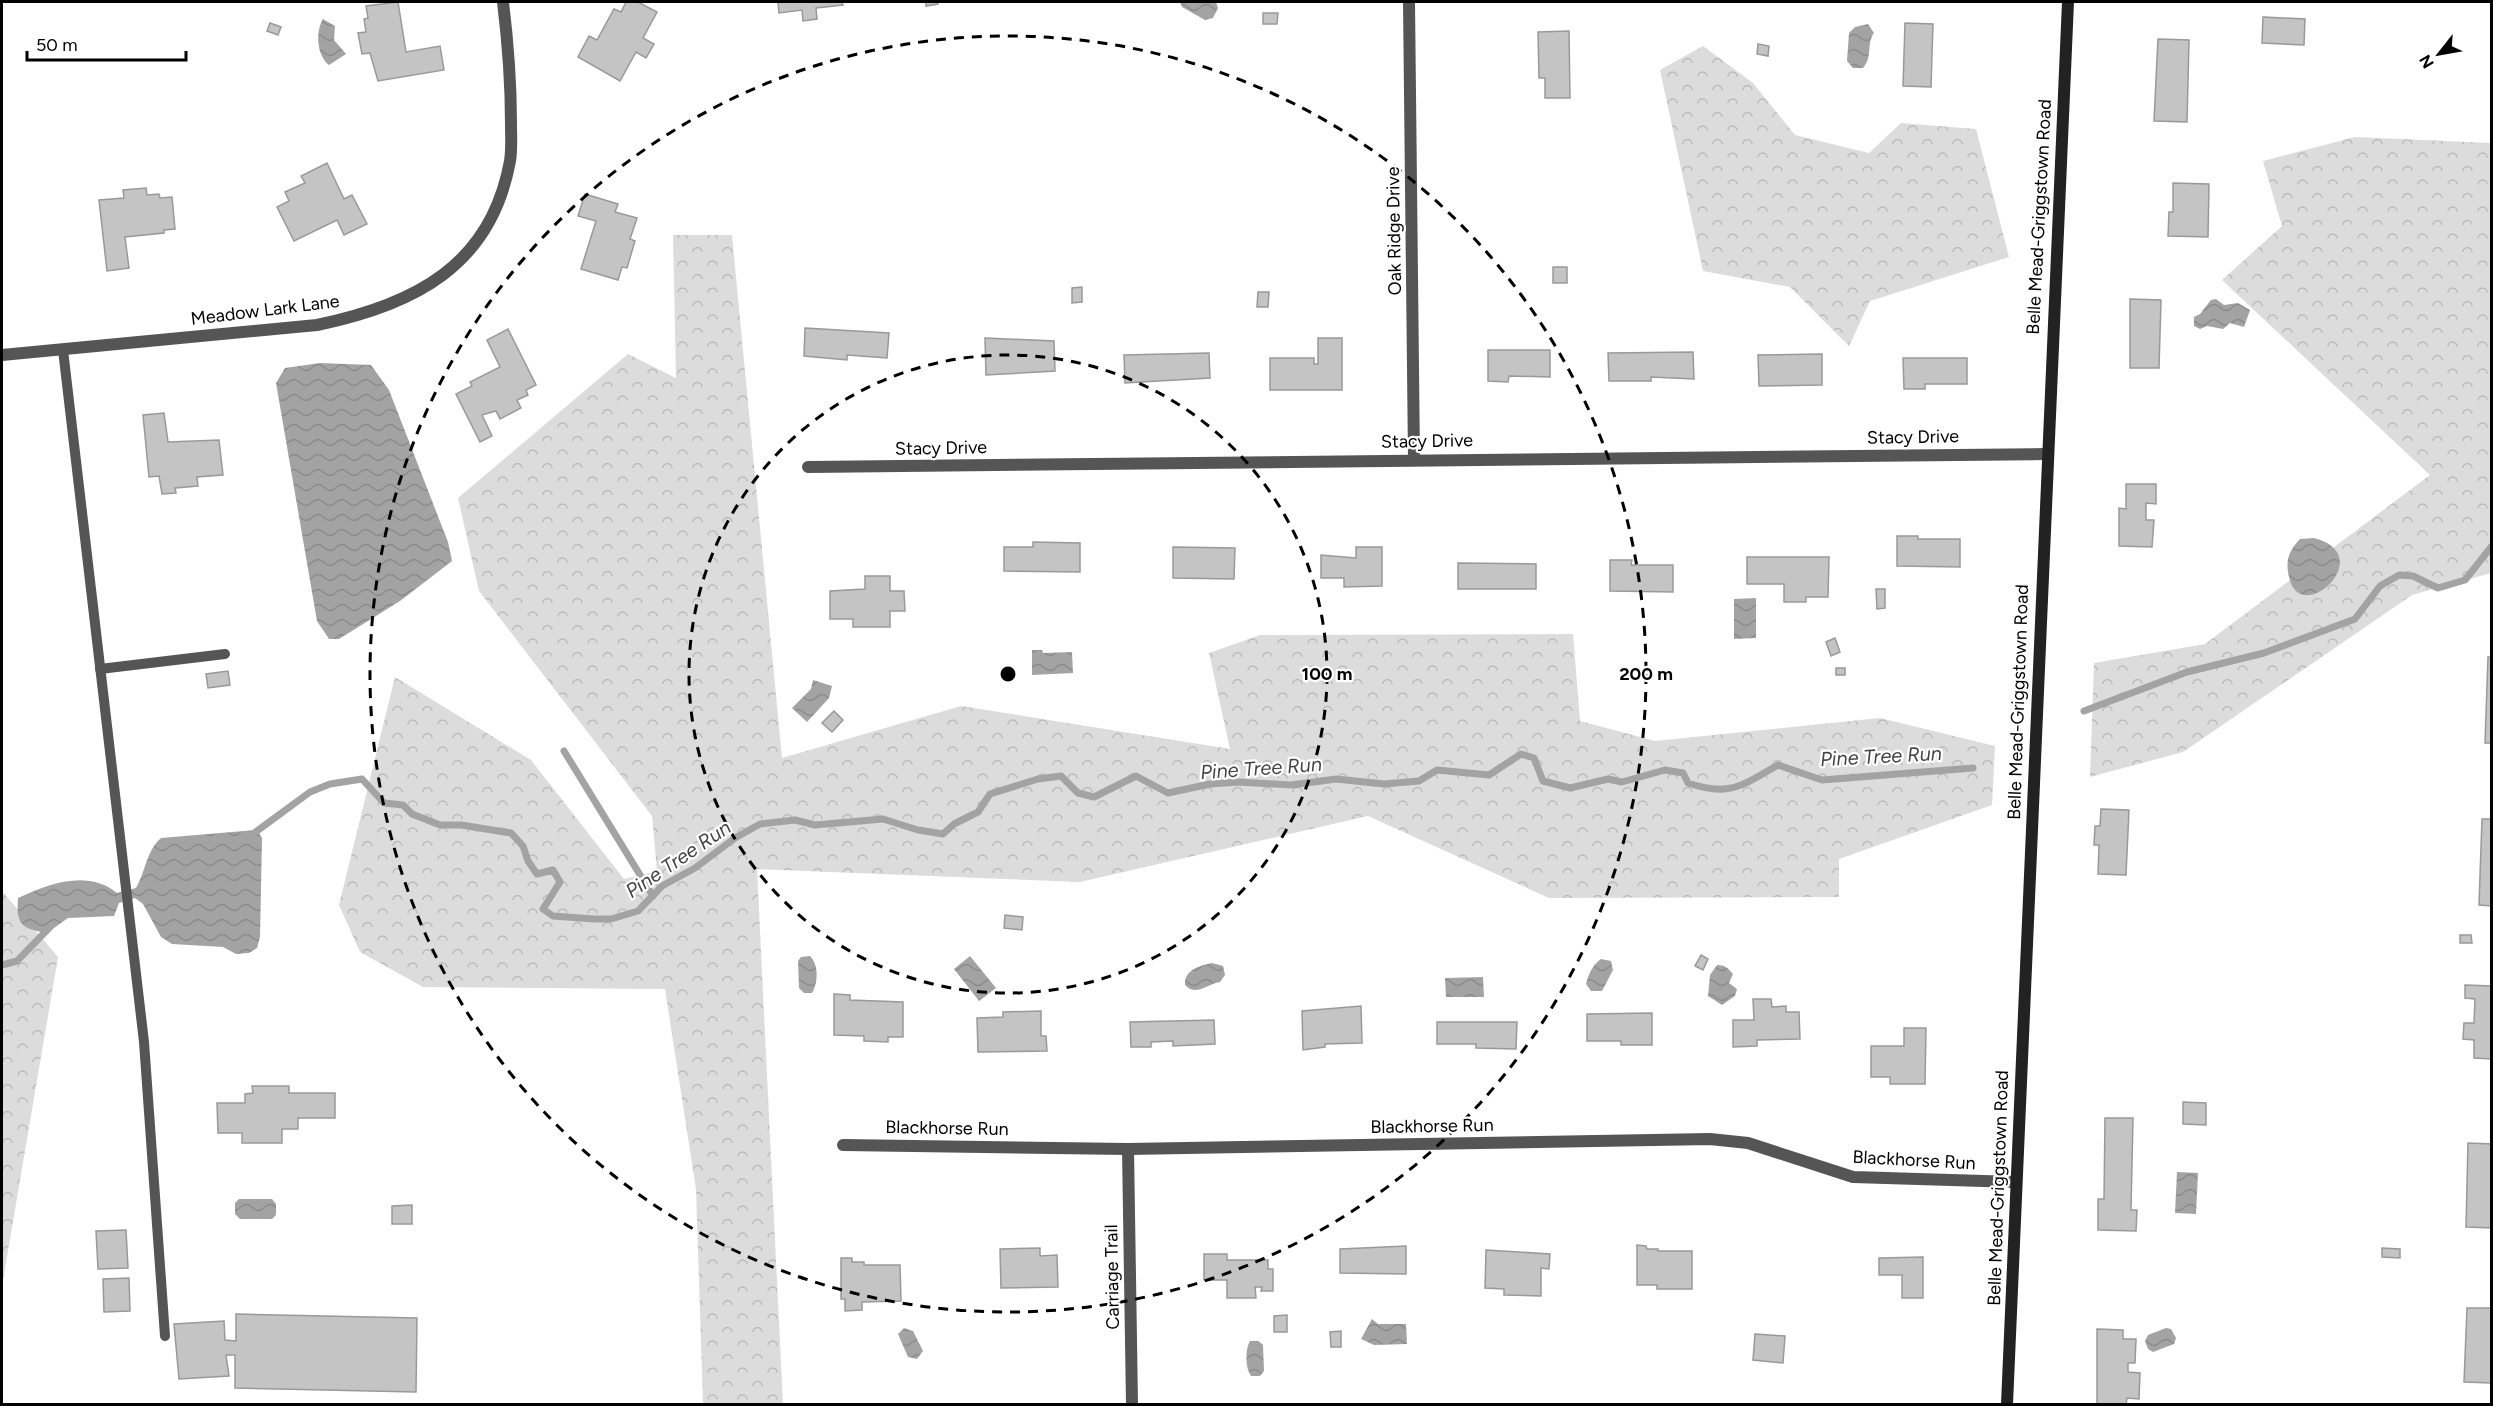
<svg xmlns="http://www.w3.org/2000/svg" width="2493" height="1406" viewBox="0 0 2493 1406" font-family="Figtree,sans-serif">
  <style>
    .forest { fill: url(#forest-crowns) }
    .water { fill: url(#water-waves) }
    .lines { fill: none; stroke-linecap: round; stroke-linejoin: round }
    .stream { stroke: #a3a3a3; stroke-width: 7 }
    .building { fill: #c4c4c4; stroke: #999; stroke-width: 1.5 }
    .lane { stroke: #555; stroke-width: 10 }
    .street { stroke: #555; stroke-width: 12 }
    .secondary { stroke: #222; stroke-width: 12 }
    .ring { fill: none; stroke: #000; stroke-width: 3; stroke-dasharray: 10 8 }
    .labels { text-anchor: middle; dominant-baseline: central; stroke-width: 4.5; stroke-linejoin: round; paint-order: stroke }
    .street-label { font-size: 18px; fill: #000; stroke: #fff }
    .water-label { font-size: 20px; font-style: italic; fill: #444; stroke: #fff }
    .centre { fill: #000; stroke: #fff; stroke-width: 3 }
    .ring-label { font-size: 18px; text-anchor: middle; font-weight: bold; fill: #000; stroke: #fff; stroke-width: 4.5; stroke-linejoin: round; paint-order: stroke }
  </style>
  <defs>
    <pattern id="forest-crowns" width="20" height="18" patternUnits="userSpaceOnUse" patternTransform="scale(1.5)"><rect width="20" height="18" fill="#dcdcdc"/><path d="M2 6a3 3 0 1 1 6 0M12 15a3 3 0 1 1 6 0" fill="none" stroke="#bbb"/></pattern>
    <pattern id="water-waves" width="16" height="10" patternUnits="userSpaceOnUse" patternTransform="scale(1.5)"><rect width="16" height="10" fill="#a3a3a3"/><path d="M0 5q4-4 8 0t8 0" fill="none" stroke="#8b8b8b"/></pattern>
  </defs>
  <rect width="100%" height="100%" fill="#fff"/>
  <g class="forest">
    <path d="M1703 46 1753 83 1795 135 1869 153 1901 123 1976 129 2009 257 1870 301 1849 346 1790 287 1703 271 1660 70Z"/>
    <path d="M2355 137 2491 143V573L2412 595 2183 752 2090 777 2094 663 2205 644 2430 475 2222 280 2282 226 2263 161Z"/>
    <path d="M673 235H732L782 758 961 706 1230 749 1209 653 1260 635 1573 634 1580 721 1655 741 1880 718 1995 746 1992 805 1839 859V897L1549 898 1368 816 1080 882 757 869 783 1404H703L696 1189 665 989 423 987 360 952 339 905 395 677 531 760 624 879 657 871 652 816 479 591 458 498 628 354 676 378Z"/>
    <path d="M2 891 58 957 2 1286Z"/>
  </g>
  <g class="water">
    <path d="M1180 2H1216L1218 8 1213 18 1205 20 1182 7Z"/>
    <path d="M323 19 335 26 334 40 346 54 329 65C317 56 315 32 323 19Z"/>
    <path d="M1868 24 1874 33C1866 44 1873 57 1863 68H1853L1847 61 1849 33 1855 27Z"/>
    <path d="M2216 299 2224 305 2238 303 2250 310 2244 327 2230 323 2223 329 2207 326 2200 329 2194 326V317L2200 314 2211 300Z"/>
    <path d="M320 363 371 365 389 390 448 542 452 561 400 601 339 639H329L317 621 276 383 285 368Z"/>
    <path d="M2314 538C2380 555 2300 629 2289 577 2285 560 2289 551 2300 539Z"/>
    <path d="M1756 598V638L1734 639V599Z"/>
    <path d="M1032 650H1042L1043 653 1072 652 1073 673 1032 675Z"/>
    <path d="M813 680 832 686 829 698 807 722 792 708 811 689Z"/>
    <path d="M257 830 262 838 260 937 257 948 249 953 236 954 223 947 172 944 161 937 143 904 135 898 119 903 114 916 68 918 47 933C21 928 16 925 18 898 49 884 87 869 117 893L136 888C146 871 146 851 161 838Z"/>
    <path d="M810 956C819 965 818 983 812 993H804L799 988 798 961 801 957Z"/>
    <path d="M970 956 996 988 979 1001 954 969Z"/>
    <path d="M1601 959 1611 961 1613 970 1602 991H1591L1586 984C1588 975 1593 964 1601 959Z"/>
    <path d="M1212 963 1223 966 1225 975 1220 982C1207 984 1196 997 1185 985 1184 970 1199 966 1212 963Z"/>
    <path d="M1717 965C1725 965 1728 968 1733 974L1729 983 1737 989 1735 996 1722 1005 1708 996 1710 975Z"/>
    <path d="M1483 977 1484 997H1446L1445 978Z"/>
    <path d="M2177 1172 2198 1173 2196 1214 2175 1213Z"/>
    <path d="M239 1199H272L276 1204V1215L272 1219H240L235 1214V1203Z"/>
    <path d="M1372 1319 1378 1324H1406L1407 1344 1374 1345 1361 1339Z"/>
    <path d="M904 1328 913 1331 923 1351 917 1359 908 1357 898 1334Z"/>
    <path d="M2166 1328 2171 1329 2176 1338 2174 1344 2153 1352 2148 1349 2145 1341 2148 1335Z"/>
    <path d="M1250 1341H1258L1263 1345 1264 1371 1260 1376H1251C1245 1368 1245 1349 1250 1341Z"/>
  </g>
  <g class="lines">
    <g class="stream">
      <path d="M2084 711 2187 672 2264 653 2355 619 2380 586 2399 575 2413 576 2438 588 2465 580 2492 546"/>
      <path d="M564 751 653 896"/>
      <path d="M250 836 310 792 330 784 362 779 384 803 403 805 412 814 440 825H461L511 833 523 846 528 861 537 874 553 870 560 882 543 909 553 916 594 919H611L638 911 662 886 695 868 735 838 760 824 795 820 815 825 883 819 918 830 943 834 954 824 978 812 990 794 1038 779 1061 776 1078 793 1094 797 1136 776 1168 793 1210 784 1239 782 1291 785 1336 779 1384 784 1419 781 1437 770 1489 775 1521 754 1534 758 1543 781 1570 788 1608 779 1622 782 1665 770 1683 773 1688 783C1729 797 1742 786 1778 765L1822 780 1973 768"/>
      <path d="M2 965 17 961 50 927"/>
    </g>
  </g>
  <g class="building">
    <path d="M398 2 406 52 440 46 444 70 378 81 370 53 362 54 358 33 366 32 364 19 368 18 366 6Z"/>
    <path d="M626 2H638L657 12 643 38 654 44 646 58 636 52 620 81 578 57 589 36 597 40 614 9 621 12Z"/>
    <path d="M778 2H842L843 5 816 8 817 19 803 21 802 10 779 13Z"/>
    <path d="M926 2H938V4L926 6Z"/>
    <path d="M1263 13H1278L1277 24H1263Z"/>
    <path d="M2263 17 2305 19 2304 45 2262 43Z"/>
    <path d="M270 23 281 27 278 35 267 31Z"/>
    <path d="M1905 23 1933 24 1931 87 1903 86Z"/>
    <path d="M1569 31 1570 98H1545V78H1539L1538 32Z"/>
    <path d="M2158 39 2189 40 2187 122 2154 121Z"/>
    <path d="M1758 44 1769 46 1768 56 1757 54Z"/>
    <path d="M327 163 344 199 352 195 367 224 344 235 337 220 294 241 277 207 289 201 285 192 305 183 301 176Z"/>
    <path d="M2173 183 2209 184 2208 237 2168 236 2169 212H2173Z"/>
    <path d="M146 188 147 195 159 194 160 198 172 197 175 229 164 230V233L125 237 129 268 107 271 99 200 124 198 123 190Z"/>
    <path d="M585 194 618 204 615 212 637 218 630 239 635 241 627 268 622 267 618 280 581 269 596 221 578 216Z"/>
    <rect x="1553" y="267" width="14" height="16"/>
    <path d="M1082 287V302L1072 303V288Z"/>
    <path d="M1258 292H1269L1268 307H1257Z"/>
    <path d="M2130 299 2161 300 2159 368H2130Z"/>
    <path d="M805 328 889 333 887 358 847 355V360L804 356Z"/>
    <path d="M508 329 536 385 526 390 528 395 517 400 521 408 500 419 496 411 482 415 492 436 480 442 456 394 472 386 470 382 500 367 487 340Z"/>
    <path d="M985 338 1054 341 1055 371 986 375Z"/>
    <path d="M1318 338H1342V390H1270V358H1314V364H1318Z"/>
    <path d="M1488 350H1550V377L1509 376 1508 382 1488 381Z"/>
    <path d="M1693 352 1694 379 1651 377V381H1609L1608 353Z"/>
    <path d="M1209 353 1210 378 1125 383 1124 355Z"/>
    <path d="M1822 354V385L1759 386 1758 355Z"/>
    <path d="M1903 358H1967V384H1925V389H1904Z"/>
    <path d="M164 413 168 442 219 440 223 475 197 477 198 486 175 488 176 493 162 494 159 476 149 477 143 415Z"/>
    <path d="M2126 484H2156V504L2146 503V520H2154L2152 547 2119 546V508L2126 509Z"/>
    <path d="M1897 536H1918V539H1960V567L1897 566Z"/>
    <path d="M1033 542 1080 543V572L1004 571V547H1033Z"/>
    <path d="M1173 547 1235 548 1234 579 1173 578Z"/>
    <path d="M1356 547H1382V586L1344 587V578H1321V555L1356 558Z"/>
    <path d="M1747 557H1829L1828 597H1806V602H1784V584H1747Z"/>
    <path d="M1610 560H1632L1631 565H1673V592L1610 591Z"/>
    <path d="M1458 563 1536 564V589H1458Z"/>
    <path d="M865 576H890V591H904L905 611H890V627H853V619H830V591L865 589Z"/>
    <path d="M1876 589H1885V608L1877 609Z"/>
    <path d="M1835 638 1840 652 1831 656 1826 642Z"/>
    <path d="M2488 657H2492V743H2485Z"/>
    <rect x="1836" y="668" width="9" height="7"/>
    <path d="M228 671 230 685 208 688 206 674Z"/>
    <path d="M834 711 843 720 832 732 822 723Z"/>
    <path d="M2101 809 2129 810 2126 875 2098 874 2099 845H2094L2095 826H2100Z"/>
    <path d="M2482 819H2492V906L2479 905Z"/>
    <path d="M1005 915 1023 917 1022 930 1004 928Z"/>
    <path d="M2460 935H2471L2472 943H2460Z"/>
    <path d="M1701 955 1708 959 1703 970 1695 966Z"/>
    <path d="M2465 985 2492 986V1059L2474 1058V1040L2463 1039 2464 1023H2474L2475 999 2465 998Z"/>
    <path d="M834 994 850 995V1000L903 1002V1037H888V1042L864 1041V1036L834 1035Z"/>
    <path d="M1753 999H1771L1772 1007 1786 1006V1012H1799L1800 1039 1757 1040V1046L1733 1047V1020H1754Z"/>
    <path d="M1361 1006 1362 1043 1325 1044V1047L1303 1050 1302 1011Z"/>
    <path d="M1041 1011V1036H1046L1047 1051 978 1052 977 1018 1003 1017V1012Z"/>
    <path d="M1652 1013V1045H1621V1041H1587V1014Z"/>
    <path d="M1214 1020 1215 1044 1173 1046V1041L1151 1042V1047H1131L1130 1022Z"/>
    <path d="M1437 1022H1517L1516 1049 1476 1048V1044H1437Z"/>
    <path d="M1904 1028H1926L1925 1084H1890V1077H1871V1046H1904Z"/>
    <path d="M252 1086H289V1093H335V1118H298V1129H282V1143H242V1133H218L217 1103H245V1094L253 1093Z"/>
    <path d="M2183 1102 2206 1103V1125L2183 1124Z"/>
    <path d="M2105 1118H2133L2131 1210H2137L2136 1231 2098 1230V1199H2104Z"/>
    <path d="M2468 1143 2492 1144V1228L2466 1227Z"/>
    <path d="M412 1205V1224H392V1206Z"/>
    <path d="M126 1230 128 1268 98 1269 96 1231Z"/>
    <path d="M1637 1245 1646 1246 1647 1249H1658V1251H1692V1289H1657V1285H1637Z"/>
    <path d="M1406 1246V1274L1340 1273V1249Z"/>
    <path d="M1040 1248V1256L1057 1255 1058 1287 1001 1288 1000 1249Z"/>
    <path d="M2382 1248 2400 1249V1258L2382 1257Z"/>
    <path d="M1486 1250 1550 1254 1549 1269 1541 1268V1296L1504 1295V1289L1485 1288Z"/>
    <path d="M1204 1254H1227V1260H1268V1269H1273V1291H1261L1262 1287H1255L1256 1298H1227V1280H1204Z"/>
    <path d="M1923 1257V1298H1902V1275H1879V1258Z"/>
    <path d="M841 1258H852V1262H864V1265H900L901 1301 862 1302V1310L845 1311V1299H841Z"/>
    <path d="M129 1278 130 1311 104 1312 103 1279Z"/>
    <path d="M2467 1308H2492L2491 1383 2464 1382Z"/>
    <path d="M236 1314 417 1318 416 1392 235 1388V1355H226L229 1376 179 1379 174 1324 224 1321 225 1340 236 1341Z"/>
    <path d="M1287 1315V1332H1274V1316Z"/>
    <path d="M2097 1329 2123 1330V1339H2136L2135 1363H2128V1372L2140 1373 2139 1399 2127 1398 2126 1404H2097Z"/>
    <path d="M1341 1331V1347H1331L1330 1332Z"/>
    <path d="M1755 1334 1785 1336 1783 1363 1753 1360Z"/>
  </g>
  <g class="lines">
    <g class="lane">
      <path d="M63 350 144 1042 165 1336"/>
      <path d="M100 669 225 654"/>
    </g>
    <g class="street">
      <path d="M1409 2 1414 459"/>
      <path d="M2 355 317 325C414 305 491 266 510 161 512 149 511 136 511 124 511 83 508 43 503 2"/>
      <path d="M808 467 2047 454"/>
      <path d="M843 1145 1128 1149 1710 1139 1748 1143 1853 1177 2016 1182"/>
      <path d="M1128 1149 1132 1404"/>
    </g>
    <path class="secondary" d="M2007 1404 2068 2"/>
  </g>
  <g class="ring">
    <circle cx="1008" cy="674" r="319"/>
    <circle cx="1008" cy="674" r="638"/>
  </g>
  <g class="labels">
    <g class="street-label">
      <text transform="translate(2039 217) rotate(-87)">Belle Mead-Griggstown Road</text>
      <text transform="translate(1394 231) rotate(-91)">Oak Ridge Drive</text>
      <text transform="translate(265 310) rotate(-7)">Meadow Lark Lane</text>
      <text transform="translate(1913 437) rotate(-1)">Stacy Drive</text>
      <text transform="translate(1427 441) rotate(-1)">Stacy Drive</text>
      <text transform="translate(941 448) rotate(-1)">Stacy Drive</text>
      <text transform="translate(2018 702) rotate(-88)">Belle Mead-Griggstown Road</text>
      <text transform="translate(1432 1126) rotate(-1)">Blackhorse Run</text>
      <text transform="translate(947 1128) rotate(1)">Blackhorse Run</text>
      <text transform="translate(1914 1160) rotate(3)">Blackhorse Run</text>
      <text transform="translate(1998 1188) rotate(-88)">Belle Mead-Griggstown Road</text>
      <text transform="translate(1112 1277) rotate(-91)">Carriage Trail</text>
    </g>
    <g class="water-label">
      <text transform="translate(1881 756) rotate(-3)">Pine Tree Run</text>
      <text transform="translate(1261 768) rotate(-4)">Pine Tree Run</text>
      <text transform="translate(678 859) rotate(-34)">Pine Tree Run</text>
    </g>
  </g>
  <circle cx="1008" cy="674" r="9" class="centre"/>
  <g class="ring-label">
    <text x="1327" y="680">100 m</text>
    <text x="1646" y="680">200 m</text>
  </g>
  <rect width="2493" height="1406" fill="none" stroke="#000000" stroke-width="6"/>
  <g transform="translate(2439 54) rotate(239)" stroke="#ffffff" stroke-width="4.5" paint-order="stroke">
  <path d="M0-4.5L10 22L0 15L-10 22Z" fill="#000000"/>
  <text y="-9" font-size="16" font-weight="bold" text-anchor="middle" fill="#000000">N</text>
  </g>
  <path d="M27 51v9h159v-9" fill="none" stroke="#000000" stroke-width="3"/>
  <text x="36" y="51" font-size="18" fill="#000000" stroke="#ffffff" stroke-width="4.5" paint-order="stroke">50 m</text>
</svg>
